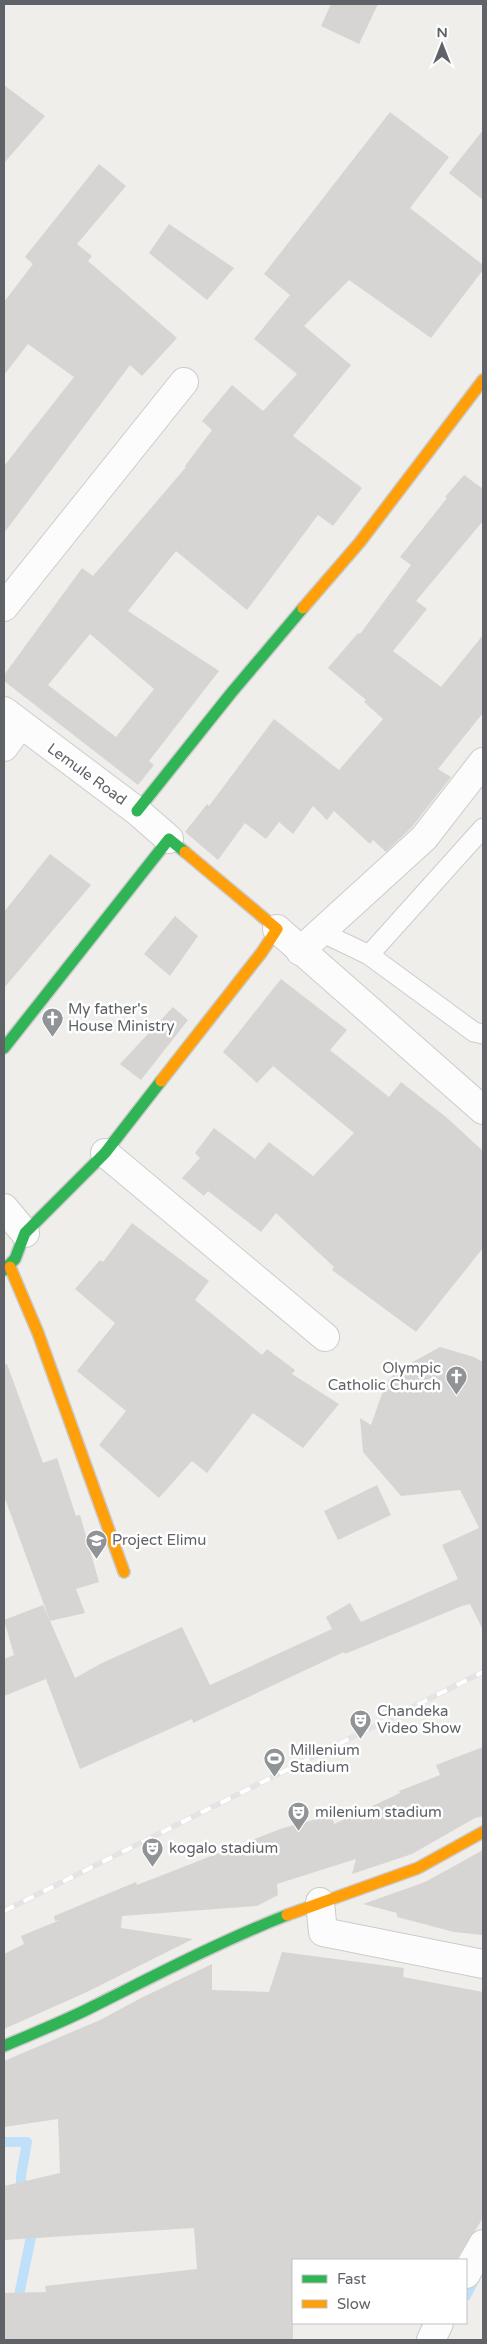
<svg xmlns="http://www.w3.org/2000/svg" width="487" height="2344" viewBox="0 0 487 2344" font-family="'Varela Round',sans-serif">
  <style>
    .lines { fill: none; stroke-linecap: round; stroke-linejoin: round }
    .stream { stroke: #bfe0f9; stroke-width: 10 }
    .building { fill: #d6d5d3; fill-rule: evenodd }
    .lane-casing { stroke: #cbcccc; stroke-width: 21 }
    .street-casing { stroke: #cbcccc; stroke-width: 30 }
    .fast-casing { stroke: #cacacb; stroke-width: 14 }
    .slow-casing { stroke: #cacacb; stroke-width: 14 }
    .lane { stroke: #fdfcfc; stroke-width: 19 }
    .street { stroke: #fdfcfc; stroke-width: 28 }
    .fast { stroke: #30b455; stroke-width: 11 }
    .slow { stroke: #ff9f0a; stroke-width: 11 }
    .rail-casing { stroke: #e4e4e4; stroke-width: 5.5 }
    .rail { stroke: #fff; stroke-width: 4; stroke-dasharray: 11; stroke-linecap: butt }
    .labels { text-anchor: middle; dominant-baseline: central; stroke-width: 5; stroke-linejoin: round; paint-order: stroke }
    .street-label { font-size: 15px; fill: #5f6368; stroke: #fff }
    .poi-label { font-size: 15px; fill: #5f6368; stroke: #fff; text-anchor: start }
  </style>
  <rect width="100%" height="100%" fill="#efeeea"/>
  <g class="lines">
    <g class="stream">
      <path d="M4 2142H27L21 2176V2194"/>
      <path d="M466 2296 476 2276"/>
      <path d="M17 2305 32 2232 27 2231"/>
    </g>
  </g>
  <g class="building">
    <path d="M331 4H378L359 44 321 26Z"/>
    <path d="M4 85 45 116 4 163Z"/>
    <path d="M390 112 449 157 410 208 483 265V270L431 338 349 280 304 326 351 365 293 436 362 488 333 526 318 515 247 610 176 551 128 611 219 671 149 761 154 765 138 785 4 681V675L82 568 93 576 186 467 185 466 212 430 202 421 232 385 263 411 297 374 254 339 290 295 264 274ZM90 634 154 689 116 737 48 685Z"/>
    <path d="M483 130V200L449 173Z"/>
    <path d="M99 164 126 186 77 244 92 256 88 261 177 338 142 376 130 365 4 533V466L74 377 28 344 4 375V302L33 264 25 257Z"/>
    <path d="M169 224 234 268 207 300 149 253Z"/>
    <path d="M464 475 483 489V521L416 601 427 609 393 651 441 687 483 635V713L438 769 451 777 412 827 386 852 373 840 370 844 334 811 327 820 313 806 293 834 279 822 266 839 245 823 218 860 185 832 207 804 209 806 274 719 339 770 383 719 364 702 366 700 328 668 358 633 360 634 411 565 400 557 447 498 445 497Z"/>
    <path d="M50 854 91 885 4 988V912Z"/>
    <path d="M175 916 198 936 170 976 144 954Z"/>
    <path d="M281 979 347 1030 330 1050 389 1097 401 1082 446 1117 483 1151V1248L416 1332 332 1270 334 1267 276 1213 261 1232 208 1191 204 1196 182 1178 200 1158 195 1153 214 1128 255 1159 269 1142 313 1176 354 1133 273 1066 257 1083 223 1052Z"/>
    <path d="M173 1007 188 1020 141 1080 120 1064Z"/>
    <path d="M132 1223 209 1281 195 1300 262 1355 267 1349 295 1370 292 1374 339 1404 303 1448 253 1413 207 1473 192 1461 159 1498 99 1445 126 1411 77 1371 115 1323 75 1289 100 1260 103 1262Z"/>
    <path d="M440 1347 474 1357 483 1362V1630L470 1604 462 1606 345 1654 344 1652 193 1723 192 1719 80 1769 46 1679 4 1696V1659L14 1655 4 1620 43 1605 75 1678 102 1663 182 1627 210 1685 332 1629 326 1617 350 1603 361 1622 458 1579 442 1545 479 1528 460 1490 401 1496 363 1452 360 1418 371 1425 386 1382 400 1369Z"/>
    <path d="M7 1364 43 1463 57 1458 76 1516 80 1515 99 1582 76 1589 85 1613 50 1621 4 1496V1365Z"/>
    <path d="M377 1485 391 1515 338 1540 324 1511Z"/>
    <path d="M483 1747V1816L475 1818 412 1854 352 1874 356 1859 277 1884 278 1895 257 1906 122 1916 121 1928 193 1939 87 1992 4 2029V1954L24 1944 21 1936 60 1920 55 1921 54 1916 136 1882 137 1885 283 1828 332 1815 334 1824 400 1793 399 1791 440 1775 436 1765Z"/>
    <path d="M483 1850V1935L454 1932 397 1917V1913L363 1904 425 1882Z"/>
    <path d="M282 1952 404 1968 403 1977 483 1992V2218L456 2260H293V2340H4V2293L46 2292 45 2286 197 2269 194 2228 4 2240V2186L60 2173 58 2119 4 2127V2061L100 2020 141 1998 212 1964V1990L269 1992Z"/>
  </g>
  <g class="lines">
    <defs>
      <g id="lane">
        <path d="M321 932 369 955 474 1032 483 1034"/>
        <path d="M369 955 483 828"/>
      </g>
      <g id="street">
        <path d="M4 607 184 382"/>
        <path d="M4 711 137 811 169 839"/>
        <path d="M4 747 20 725"/>
        <path d="M277 929 483 1110"/>
        <path d="M300 951 424 838 483 762"/>
        <path d="M105 1153 325 1337"/>
        <path d="M4 1208 25 1233"/>
        <path d="M320 1902 323 1932 483 1964"/>
        <path d="M466 2274 483 2244"/>
        <path d="M431 2340 439 2323"/>
      </g>
      <g id="fast">
        <path d="M137 811 232 692 303 608"/>
        <path d="M4 1048 169 839 185 852"/>
        <path d="M4 1270 15 1259 25 1233 105 1153 161 1081"/>
        <path d="M4 2046C34 2033 65 2021 94 2006 158 1974 221 1941 287 1915"/>
      </g>
      <g id="slow">
        <path d="M303 608 360 542 483 380"/>
        <path d="M161 1081 262 952 277 929 185 852"/>
        <path d="M10 1267 38 1333 124 1572"/>
        <path d="M287 1915 418 1868 483 1832"/>
      </g>
    </defs>
    <use href="#lane" class="lane-casing"/>
    <use href="#street" class="street-casing"/>
    <use href="#fast" class="fast-casing"/>
    <use href="#slow" class="slow-casing"/>
    <use href="#lane" class="lane"/>
    <use href="#street" class="street"/>
    <use href="#fast" class="fast"/>
    <use href="#slow" class="slow"/>
    <defs>
      <path id="rail" d="M4 1911 483 1672"/>
    </defs>
    <use href="#rail" class="rail-casing"/>
    <use href="#rail" class="rail"/>
  </g>
  <defs>
    <symbol id="church-pin" viewBox="-11 -11 22 30"><path d="M0 17L-7.5 6A9.5 9.5 0 1 1 7.5 6Z" fill="#919496" stroke="#fff"/><path d="M-1.2-6h2.4v3.5h3.3v2.4h-3.3V6h-2.4V-.1h-3.3v-2.4h3.3Z" fill="#fff"/></symbol>
    <symbol id="university-pin" viewBox="-11 -11 22 30"><path d="M0 17L-7.5 6A9.5 9.5 0 1 1 7.5 6Z" fill="#919496" stroke="#fff"/><path d="M0-5L7-2L0 1L-7-2ZM-4 1L0 2.5L4 1V4Q0 6-4 4Z" fill="#fff"/></symbol>
    <symbol id="theatre-pin" viewBox="-11 -11 22 30"><path d="M0 17L-7.5 6A9.5 9.5 0 1 1 7.5 6Z" fill="#919496" stroke="#fff"/><path d="M-5-5.5Q0-4 5-5.5V0Q5 5 0 6Q-5 5-5 0ZM-3.3-2.5H-1v1.5H-3.3ZM1-2.5H3.3v1.5H1ZM-2.8 1Q0 5.5 2.8 1Z" fill="#fff"/></symbol>
    <symbol id="stadium-pin" viewBox="-11 -11 22 30"><path d="M0 17L-7.5 6A9.5 9.5 0 1 1 7.5 6Z" fill="#919496" stroke="#fff"/><path d="M0-5a6.5 5 0 1 0 0 10a6.5 5 0 1 0 0-10ZM-3.5-1.8h7v3.6h-7Z" fill="#fff"/></symbol>
  </defs>
  <g fill-rule="evenodd">
    <use href="#church-pin" x="40" y="1006" width="25" height="34"/>
    <use href="#church-pin" x="444" y="1364" width="25" height="34"/>
    <use href="#university-pin" x="84" y="1528" width="25" height="34"/>
    <use href="#theatre-pin" x="348" y="1708" width="25" height="34"/>
    <use href="#stadium-pin" x="262" y="1746" width="25" height="34"/>
    <use href="#theatre-pin" x="286" y="1800" width="25" height="34"/>
    <use href="#theatre-pin" x="140" y="1836" width="25" height="34"/>
  </g>
  <g class="labels">
    <g class="street-label">
      <text transform="translate(87 774) rotate(36)">Lemule Road</text>
    </g>
    <g class="poi-label">
      <text x="68" y="1009">My father's<tspan x="68" dy="17">House Ministry</tspan></text>
      <text x="441" y="1368" text-anchor="end">Olympic<tspan x="441" dy="17">Catholic Church</tspan></text>
      <text x="112" y="1540">Project Elimu</text>
      <text x="377" y="1711">Chandeka<tspan x="377" dy="17">Video Show</tspan></text>
      <text x="290" y="1750">Millenium<tspan x="290" dy="17">Stadium</tspan></text>
      <text x="315" y="1812">milenium stadium</text>
      <text x="169" y="1848">kogalo stadium</text>
    </g>
  </g>
  <rect width="487" height="2344" fill="none" stroke="#5f6368" stroke-width="10"/>
  <rect x="292" y="2259" width="175" height="65" fill="#ffffff" stroke="#bfc1c3"/>
  <rect x="302" y="2275" width="25" height="8" fill="#30b455" stroke="#bfc1c3"/>
  <text x="337" y="2284" font-size="15" fill="#5f6368">Fast</text>
  <rect x="302" y="2300" width="25" height="8" fill="#ff9f0a" stroke="#bfc1c3"/>
  <text x="337" y="2309" font-size="15" fill="#5f6368">Slow</text>
  <g transform="translate(442 45)" stroke="#ffffff" stroke-width="4" paint-order="stroke">
  <path d="M0-4L9 19L0 12L-9 19Z" fill="#5f6368"/>
  <text y="-8" font-size="14" font-weight="bold" text-anchor="middle" fill="#5f6368">N</text>
  </g>
</svg>
